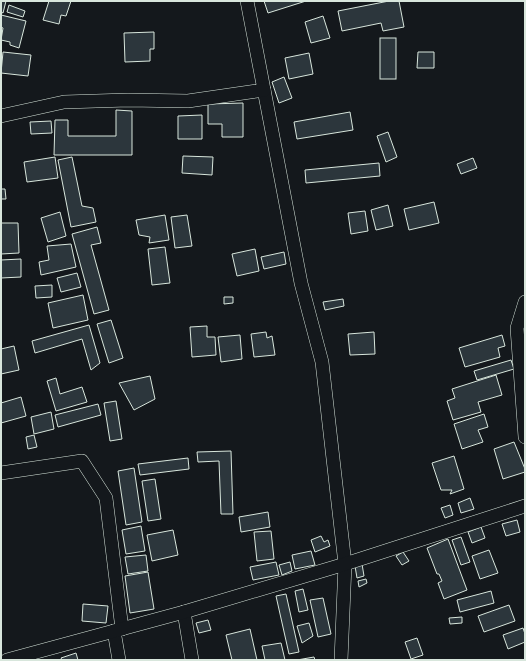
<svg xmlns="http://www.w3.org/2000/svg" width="526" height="661" viewBox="0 0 526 661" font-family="Mulish,sans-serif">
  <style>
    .building { fill: #2c363c; stroke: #d8e6dc }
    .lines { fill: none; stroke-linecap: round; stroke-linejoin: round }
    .street-casing { stroke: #d8e6dc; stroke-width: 14 }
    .street { stroke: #14181c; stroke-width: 13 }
  </style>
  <rect width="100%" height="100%" fill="#14181c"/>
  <g class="building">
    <path d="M1 1H6L3 13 1 12Z"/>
    <path d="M49 1H71L66 16 61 15 59 24 43 20Z"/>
    <path d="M264 1H306L268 13Z"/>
    <path d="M389 1H399L404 27 383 31 381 23 342 31 338 11Z"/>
    <path d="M9 5 25 11 23 17 7 12Z"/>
    <path d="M1 15 26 21 19 48 10 45V42L1 40 3 28 1 27Z"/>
    <path d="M323 16 330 38 311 43 305 22Z"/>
    <path d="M154 32V49H150V61L125 62 124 33Z"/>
    <rect x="380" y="38" width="16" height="41"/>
    <path d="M3 52 31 55 28 76 1 73Z"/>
    <path d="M418 52H434V68H417Z"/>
    <path d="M309 53 313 74 289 79 285 58Z"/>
    <path d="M284 77 292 98 279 103 272 82Z"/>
    <path d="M243 103V137H222V124H208V104Z"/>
    <path d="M116 110 132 111V155H54L55 120H68V136H116Z"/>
    <path d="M350 112 353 130 297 139 294 122Z"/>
    <path d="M202 115V139H178V116Z"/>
    <path d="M51 121 52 133 31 134 30 122Z"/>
    <path d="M388 132 397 157 386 162 377 136Z"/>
    <path d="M183 156 213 157 212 175 182 173Z"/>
    <path d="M55 157 58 178 27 182 24 162Z"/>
    <path d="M72 157 82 206 93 208 96 222 71 227 58 160Z"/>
    <path d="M473 158 477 168 461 174 457 164Z"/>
    <path d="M379 163 380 176 306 183 305 170Z"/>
    <path d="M1 189H5L6 199H1Z"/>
    <path d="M434 202 439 223 409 230 404 209Z"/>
    <path d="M388 205 393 226 376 230 371 210Z"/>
    <path d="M365 211 368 231 351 234 348 213Z"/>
    <path d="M60 212 66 236 48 242 41 218Z"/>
    <path d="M165 215 169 240 149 243 150 237 139 235 136 220Z"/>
    <path d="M187 215 192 246 175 248 171 217Z"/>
    <path d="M1 223H18L19 253 1 254Z"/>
    <path d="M97 227 101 243 91 245 109 310 94 314 72 234Z"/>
    <path d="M71 244 76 267 41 275 39 262 49 260 47 246Z"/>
    <path d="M165 247 170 283 152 285 148 249Z"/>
    <path d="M255 249 259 271 237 276 232 254Z"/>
    <path d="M284 252 286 264 264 269 261 257Z"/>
    <path d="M21 259V277L1 278V260Z"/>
    <path d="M77 273 81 287 61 292 57 278Z"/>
    <path d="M52 285V297L36 298 35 286Z"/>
    <path d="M83 295 88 320 53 328 48 303Z"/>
    <path d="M224 297H233V303L224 304Z"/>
    <path d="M343 299 344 306 325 310 323 302Z"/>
    <path d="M111 320 123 358 109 363 97 324Z"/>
    <path d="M89 325 100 363 91 370 82 339 35 353 32 341Z"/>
    <path d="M207 326V337H215L216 355 192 357 190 327Z"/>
    <path d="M266 332 267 338 272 336 275 355 254 357 251 334Z"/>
    <path d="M374 332 375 354 350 355 348 334Z"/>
    <path d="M240 335 242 359 221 362 218 337Z"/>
    <path d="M502 335 505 346 498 348 500 357 465 367 459 348Z"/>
    <path d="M14 346 19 370 1 374V349Z"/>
    <path d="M511 360 514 369 477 380 474 371Z"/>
    <path d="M496 375 502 395 478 402 481 412 453 420 447 401 455 398 452 389Z"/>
    <path d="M150 376 155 399 134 410 119 383Z"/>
    <path d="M56 378 60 394 82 387 87 402 56 411 47 381Z"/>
    <path d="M21 397 26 416 1 423V403Z"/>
    <path d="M116 401 122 439 110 441 104 403Z"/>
    <path d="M98 404 101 415 58 427 55 415Z"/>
    <path d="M51 412 54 429 34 434 31 417Z"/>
    <path d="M484 414 488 427 478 430 483 442 462 449 454 424Z"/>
    <path d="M34 435 37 447 28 449 26 437Z"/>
    <path d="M514 442 525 469V472L503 479 494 449Z"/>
    <path d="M231 451 233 514H221L219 461 198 462 197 452Z"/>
    <path d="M454 456 464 489 450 494 452 490H441L432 463Z"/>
    <path d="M188 458 189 469 140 475 138 464Z"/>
    <path d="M134 468 142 522 126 525 118 471Z"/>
    <path d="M155 479 161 519 148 521 142 481Z"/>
    <path d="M470 498 474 509 461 513 458 503Z"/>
    <path d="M450 505 453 515 445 518 441 508Z"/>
    <path d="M268 512 270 527 241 532 239 517Z"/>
    <path d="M517 520 520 532 506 536 502 524Z"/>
    <path d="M141 526 145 551 126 554 122 530Z"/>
    <path d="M481 527 485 538 472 543 468 532Z"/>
    <path d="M173 530 178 555 152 561 147 535Z"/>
    <path d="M271 531 274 559 257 561 254 532Z"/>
    <path d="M321 536 324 542 328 540 330 546 315 552 311 540Z"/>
    <path d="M461 537 470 562 461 565 452 540Z"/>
    <path d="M448 539 467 590 444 599 438 583 442 581 439 574H437L427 548Z"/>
    <path d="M489 550 498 573 480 579 472 556Z"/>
    <path d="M311 551 315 565 295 569 292 555Z"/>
    <path d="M403 552 409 561 402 565 396 556Z"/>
    <path d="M146 555 148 571 128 574 125 557Z"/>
    <path d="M276 562 279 575 253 580 250 567Z"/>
    <path d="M290 562 292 571 282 575 279 565Z"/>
    <path d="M362 564 364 576 357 578 355 566Z"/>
    <path d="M148 572 154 609 130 613 125 576Z"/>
    <path d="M366 579 367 583 359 587 358 581Z"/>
    <path d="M303 589 308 610 299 612 295 591Z"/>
    <path d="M491 591 494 603 460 612 457 600Z"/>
    <path d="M286 594 299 652 289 654 276 596Z"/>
    <path d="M323 598 331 634 318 637 310 600Z"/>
    <path d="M83 604 108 606 106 623 82 621Z"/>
    <path d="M509 605 515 621 484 632 478 616Z"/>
    <path d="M462 617V623L450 624 449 618Z"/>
    <path d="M208 620 211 630 199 633 196 623Z"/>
    <path d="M309 623 313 636 302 643 297 626Z"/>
    <path d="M523 628 525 634V642L508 649 503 635Z"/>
    <path d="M250 629 257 660H232L226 635Z"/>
    <path d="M417 638 423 655 411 659 405 642Z"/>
    <path d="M281 643 285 660H265L262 646Z"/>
    <path d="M76 653 78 660H62L61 658Z"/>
    <path d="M314 657 315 660H297Z"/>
  </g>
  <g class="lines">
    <defs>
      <g id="street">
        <path d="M247 1 301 283 322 362 345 564 341 660"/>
        <path d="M1 116 64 102 128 100 188 101 264 90"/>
        <path d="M525 302 517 328 525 437"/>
        <path d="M1 473 82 461 106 498 122 629"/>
        <path d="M184 612 192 660"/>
        <path d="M114 631 119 660"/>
        <path d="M7 660 184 612 345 564 525 506"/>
      </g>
    </defs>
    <use href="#street" class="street-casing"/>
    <use href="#street" class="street"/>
  </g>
  <rect width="526" height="661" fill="none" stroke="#d8e6dc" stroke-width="4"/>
</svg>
